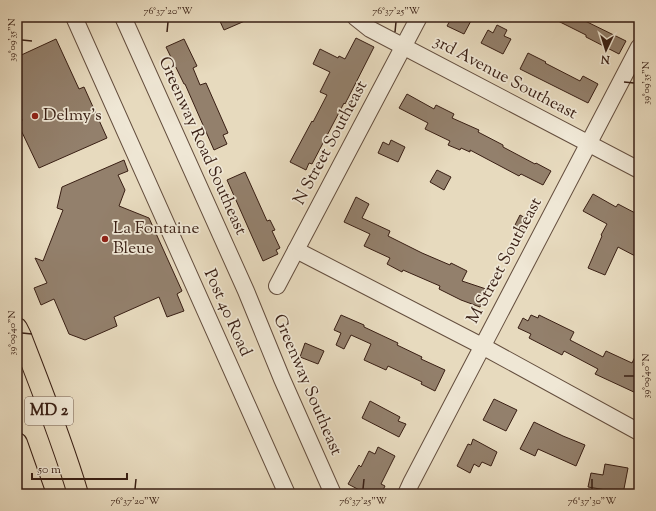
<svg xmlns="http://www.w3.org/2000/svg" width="656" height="511" viewBox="0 0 656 511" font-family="'Sorts Mill Goudy',serif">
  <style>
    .building { fill: #93806c; stroke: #391f14 }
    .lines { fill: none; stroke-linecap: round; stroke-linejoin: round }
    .minor-casing { stroke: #644e3e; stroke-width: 18 }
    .major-casing { stroke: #391f14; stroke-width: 22 }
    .minor { stroke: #efe7d5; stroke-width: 16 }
    .major { stroke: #e7dabe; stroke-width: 20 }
    .ticks { fill: none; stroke: #391f14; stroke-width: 1.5 }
    .poi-dot { fill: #8f2418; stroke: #efe7d5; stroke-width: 1.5 }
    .labels { text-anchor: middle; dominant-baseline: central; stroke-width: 3.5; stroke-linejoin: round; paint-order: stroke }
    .shield { fill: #efe7d5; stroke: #705b4e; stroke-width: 1 }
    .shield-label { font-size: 16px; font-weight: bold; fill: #391f14 }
    .street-label { font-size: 17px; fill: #391f14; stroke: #efe7d5 }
    .poi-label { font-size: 17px; fill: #391f14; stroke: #efe7d5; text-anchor: start }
    .neatline { fill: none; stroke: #391f14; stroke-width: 1.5 }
    .ticks-label { font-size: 10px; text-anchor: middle; fill: #391f14 }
  </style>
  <rect width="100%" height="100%" fill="#e7dabe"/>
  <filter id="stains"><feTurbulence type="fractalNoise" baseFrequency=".005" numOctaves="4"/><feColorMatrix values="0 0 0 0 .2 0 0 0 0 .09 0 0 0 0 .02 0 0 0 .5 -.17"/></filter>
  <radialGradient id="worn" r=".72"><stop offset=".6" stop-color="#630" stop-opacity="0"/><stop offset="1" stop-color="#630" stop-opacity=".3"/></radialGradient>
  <g class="building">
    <path d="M218 17H254L224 30Z"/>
    <path d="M452 17H473L464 34 447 26Z"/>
    <path d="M550 17H577L626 41 619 54 586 37V35Z"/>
    <path d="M497 25 507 30 504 36 511 39 503 54 481 43 488 30 493 33Z"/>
    <path d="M356 38 374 47 345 104 344 103 312 164 309 163 306 170 290 162 312 121 313 122 327 95 320 92 330 72 313 64 320 49 338 58 339 56 345 59Z"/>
    <path d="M56 39 79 89 84 87 107 138 39 168 19 126 22 120 17 109V57Z"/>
    <path d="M184 39 197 66 193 68 200 85 206 83 228 133 223 135 227 144 214 150 185 84H184L166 47Z"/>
    <path d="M528 53 546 62 545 63 580 81 583 76 598 84 588 103 520 69Z"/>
    <path d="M407 94 434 109 436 105 454 114 452 118 479 130 478 132 503 145V147L535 164 536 163 551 171 543 185 521 174 519 176 470 150V152L461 148 460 150 448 145 450 141 425 129 428 123 399 108Z"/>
    <path d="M391 140 405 147 398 162 378 153 383 142 389 145Z"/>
    <path d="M124 160 128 171 118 175 125 190 119 206 149 218 182 291 177 294 184 311 167 317 159 297 114 317 117 326 85 340 69 334 54 299 41 305 34 288 47 283 35 258 43 261 63 210 57 208 62 187Z"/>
    <path d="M437 170 451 177 444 190 430 182Z"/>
    <path d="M245 172 267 221 270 220 275 230 272 231 280 248 276 250 278 254 263 261 227 180Z"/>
    <path d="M593 194 616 207 618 204 639 215V258L618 247 605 275 588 268 602 236 601 235 607 224 583 211Z"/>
    <path d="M356 197 369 204 362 218 390 231 388 236 422 253 450 265 451 263 467 271 462 281 486 289 480 307 461 300 439 289 440 286 403 270 402 272 387 264 390 258 364 246 370 234 344 222Z"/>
    <path d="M520 215 529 220 524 232 514 227Z"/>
    <path d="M341 315 364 325V327L398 343 397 345 422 357 421 359 445 370 435 391 421 384 422 382 388 366 386 370 364 360 371 344 351 335 344 349 336 345 341 333 334 330Z"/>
    <path d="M531 315 538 318 539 315 574 332 570 340 603 357 606 351 632 363 639 349V387L636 393 595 374 598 369 564 351 562 355 529 338 531 334 518 328 523 318 528 321Z"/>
    <path d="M305 343 324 351 318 364 300 357Z"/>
    <path d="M494 399 517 410 506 431 483 420Z"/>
    <path d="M370 401 400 417 398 421 406 424 399 437 362 418Z"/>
    <path d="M534 422 563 436 585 445 576 466 538 449 535 456 520 449Z"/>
    <path d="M473 439 497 452 491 466 482 462 479 467 474 464 470 473 457 466 468 444 471 445Z"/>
    <path d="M378 447 395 456 381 484 385 486 381 494H367L348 484 359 465 361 467 369 451 375 454Z"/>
    <path d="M605 464 628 468 623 494H606V490L588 487 591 473 603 475Z"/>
  </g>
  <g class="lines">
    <defs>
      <g id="minor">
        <path d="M74 17 287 494"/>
        <path d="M123 17 246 291 282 379 333 494"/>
        <path d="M355 17 370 29 639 170"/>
        <path d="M296 250 482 346 639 432"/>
        <path d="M277 286 419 17"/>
        <path d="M406 494 411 483 639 47"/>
      </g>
      <g id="major">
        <path d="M17 328 21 336C41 388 62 440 78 494"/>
        <path d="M17 443 35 494"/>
      </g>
    </defs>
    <use href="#minor" class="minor-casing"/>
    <use href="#major" class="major-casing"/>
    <use href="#minor" class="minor"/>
    <use href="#major" class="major"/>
  </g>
  <path class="ticks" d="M167 32 168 22M395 32 396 22M22 40 32 41M624 82 634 83M22 333 32 334M624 376H634M135 489 136 479M363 489 364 479M592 489V479"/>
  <g class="poi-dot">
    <circle cx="35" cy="116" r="4"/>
    <circle cx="105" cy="239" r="4"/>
  </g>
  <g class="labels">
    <rect class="shield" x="25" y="397" width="48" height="28" rx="3"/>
    <g class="shield-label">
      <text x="49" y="411">MD 2</text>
    </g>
    <g class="street-label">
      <text transform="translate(505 78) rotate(28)">3rd Avenue Southeast</text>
      <text transform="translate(331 143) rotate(-62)">N Street Southeast</text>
      <text transform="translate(202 146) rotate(66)">Greenway Road Southeast</text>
      <text transform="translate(505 261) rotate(-62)">M Street Southeast</text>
      <text transform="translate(227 313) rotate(66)">Post 40 Road</text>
      <text transform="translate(307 385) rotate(67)">Greenway Southeast</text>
    </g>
    <g class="poi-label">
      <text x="43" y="116">Delmy’s</text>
      <text x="113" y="229">La Fontaine<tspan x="113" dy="20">Bleue</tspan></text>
    </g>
  </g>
  <rect width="656" height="511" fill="none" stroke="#e7dabe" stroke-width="44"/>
  <g transform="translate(606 50) rotate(184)" stroke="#efe7d5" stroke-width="3" paint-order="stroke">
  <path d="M0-3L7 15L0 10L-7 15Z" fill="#391f14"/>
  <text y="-6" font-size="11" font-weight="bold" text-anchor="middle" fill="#391f14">N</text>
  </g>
  <path d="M32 473v6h95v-6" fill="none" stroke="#391f14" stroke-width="2"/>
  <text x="38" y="473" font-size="12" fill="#391f14" stroke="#efe7d5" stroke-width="3" paint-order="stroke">50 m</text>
  <rect x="22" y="22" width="612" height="467" class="neatline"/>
  <g class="ticks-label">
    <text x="168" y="14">76°37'20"W</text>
    <text x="396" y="14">76°37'25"W</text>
    <text transform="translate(11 40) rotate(-90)" y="4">39°09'35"N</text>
    <text transform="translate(645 83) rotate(-90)" y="4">39°09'35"N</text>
    <text transform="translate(11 333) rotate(-90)" y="4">39°09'40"N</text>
    <text transform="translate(645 376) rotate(-90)" y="4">39°09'40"N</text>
    <text x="135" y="504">76°37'20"W</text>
    <text x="363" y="504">76°37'25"W</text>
    <text x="592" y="504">76°37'30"W</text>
  </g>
  <rect width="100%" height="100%" filter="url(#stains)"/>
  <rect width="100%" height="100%" fill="url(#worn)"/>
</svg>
